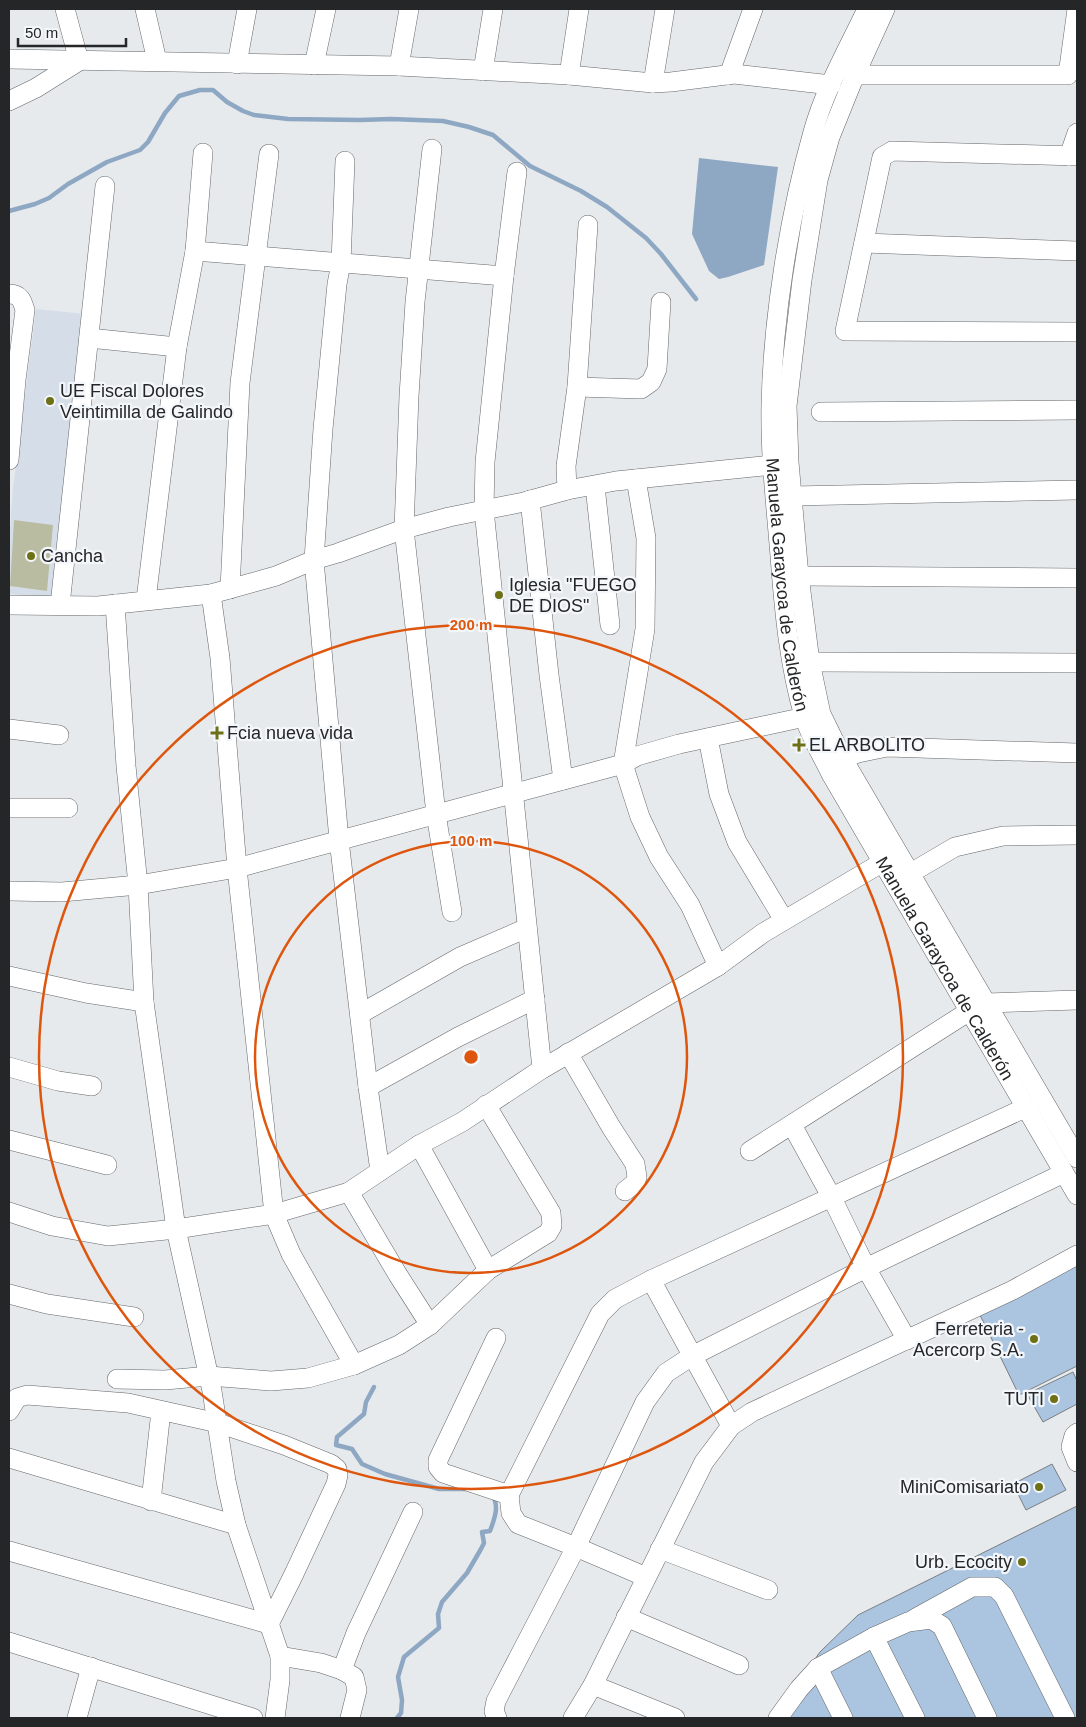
<svg xmlns="http://www.w3.org/2000/svg" width="1086" height="1727" viewBox="0 0 1086 1727" font-family="Helvetica,sans-serif">
  <style>
    .built { fill: #d5dee8 }
    .green { fill: #babca1 }
    .water { fill: #8ea8c3 }
    .lines { fill: none; stroke-linecap: round; stroke-linejoin: round }
    .stream { stroke: #8ea8c3; stroke-width: 4.5 }
    .building { fill: #abc5e1; stroke: #7b7e81 }
    .minor-casing { stroke: #64676a; stroke-width: 20 }
    .minor { stroke: #fff; stroke-width: 19 }
    .ring { fill: none; stroke: #de560d; stroke-width: 2.5 }
    .poi-dot { fill: #6d7015; stroke: #f3f7fb; stroke-width: 2 }
    .labels { text-anchor: middle; dominant-baseline: central; stroke-width: 4.5; stroke-linejoin: round; paint-order: stroke }
    .poi-label { font-size: 18px; fill: #252628; stroke: #f3f7fb; text-anchor: start }
    .street-label { font-size: 18px; fill: #252628; stroke: #f3f7fb }
    .centre { fill: #de560d; stroke: #f3f7fb; stroke-width: 2.5 }
    .ring-label { font-size: 15px; text-anchor: middle; font-weight: bold; fill: #de560d; stroke: #f3f7fb; stroke-width: 4.5; stroke-linejoin: round; paint-order: stroke }
  </style>
  <rect width="100%" height="100%" fill="#e6eaed"/>
  <path class="built" d="M36 309 86 314 53 598 9 594V544L13 488Z"/>
  <path class="green" d="M14 520 53 525 47 591 10 586Z"/>
  <path class="water" d="M699 158 778 167 764 265 728 277 719 279 709 271 692 234Z"/>
  <g class="lines">
    <g class="stream">
      <path d="M9 211 35 204 49 198 68 184 107 162 140 150 148 142 165 113 179 96 200 90H213L227 102 243 111 254 115 288 119 360 120 391 119 443 121 469 127 493 135 530 166 581 191 607 207 646 238 661 254 696 299"/>
      <path d="M374 1387 366 1402 364 1414 337 1437 336 1445 352 1449 362 1464 385 1474 439 1489H466"/>
      <path d="M397 1718 401 1713 402 1700 398 1677 404 1657 439 1628 438 1614 442 1602 467 1573 481 1549 484 1543 482 1532 490 1531C494 1520 500 1506 492 1495"/>
    </g>
  </g>
  <g class="building">
    <path d="M1077 1259V1366L1019 1395 979 1313Z"/>
    <path d="M1073 1372 1077 1381V1404L1043 1422 1027 1394Z"/>
    <path d="M1052 1464 1066 1490 1026 1510 1013 1484Z"/>
    <path d="M1077 1506V1718H773L820 1652 858 1615Z"/>
  </g>
  <g class="lines">
    <defs>
      <g id="minor">
        <path d="M145 9 157 61"/>
        <path id="s1" d="M867 9C848 49 825 89 813 132 789 217 773 317 771 405 770 455 776 506 780 556 784 609 789 665 804 716 810 736 822 755 831 774L1077 1195"/>
        <path d="M885 9 855 75 830 137 818 180 802 280 787 406 789 462 799 576 810 662 821 714 843 759 1077 1158"/>
        <path d="M9 59 399 66 569 75 653 83 671 82 734 74 831 85"/>
        <path d="M237 64 247 9"/>
        <path d="M314 65 326 9"/>
        <path d="M399 66 409 9"/>
        <path d="M483 71 493 9"/>
        <path d="M569 75 579 9"/>
        <path d="M729 75 753 9"/>
        <path d="M855 75H1068L1077 9"/>
        <path d="M653 83 665 9"/>
        <path d="M9 101 36 88 79 61 65 9"/>
        <path d="M432 149 415 302 409 396 404 529 436 814 452 912"/>
        <path d="M1069 156 1077 133"/>
        <path d="M1077 156 892 151 882 157 845 331 1077 332"/>
        <path d="M345 161 341 263 337 284 323 429 314 560 339 840 368 1087 380 1171"/>
        <path d="M517 172 504 276 485 462 484 510 542 1069"/>
        <path d="M864 243 1077 251"/>
        <path d="M195 251 504 276"/>
        <path d="M9 294C20 294 22 300 25 310L16 380 9 460"/>
        <path d="M89 338 177 347"/>
        <path d="M577 387 641 389 651 382 657 369 661 302"/>
        <path d="M821 412 1077 410"/>
        <path d="M636 479 646 538 645 629 623 764 640 817 659 857 690 905 718 966"/>
        <path d="M595 486 610 625"/>
        <path d="M567 490 566 466 577 387 588 225"/>
        <path d="M793 496 1077 490"/>
        <path d="M530 500 549 675 563 780"/>
        <path d="M799 576 1077 578"/>
        <path d="M230 589 240 383 269 154"/>
        <path d="M211 594 220 658 237 868 274 1214 291 1254 354 1365"/>
        <path d="M146 600 177 347 195 251 203 153"/>
        <path d="M115 604 126 766 138 885 144 1002 176 1229 212 1391 226 1481 236 1525 280 1656V1680L275 1718"/>
        <path d="M9 605 98 606 211 594 276 576 314 560 338 553 404 529 449 517 524 502 567 490 616 481 773 465"/>
        <path d="M60 605 105 186"/>
        <path d="M810 662 1077 663"/>
        <path d="M9 729 59 735"/>
        <path d="M708 738 719 794 737 842 784 920"/>
        <path d="M843 759 858 753 887 747 1077 753"/>
        <path d="M9 808H68"/>
        <path d="M909 874 955 847 1003 836 1077 835"/>
        <path d="M9 891 62 892 138 885 237 868 623 764 637 756 679 744 805 717"/>
        <path d="M9 976 86 993 144 1002"/>
        <path d="M986 1003 1077 1000"/>
        <path d="M360 1014 460 957 527 928"/>
        <path d="M568 1053 611 1127 635 1164 637 1177 635 1183 625 1191"/>
        <path d="M9 1067 58 1081 92 1086"/>
        <path d="M368 1087 458 1037 535 999"/>
        <path d="M792 1125 832 1198 866 1268 907 1340"/>
        <path d="M9 1140 107 1165"/>
        <path d="M419 1145 488 1270"/>
        <path d="M750 1151 971 1010"/>
        <path d="M349 1192 398 1275 430 1325"/>
        <path d="M9 1212 52 1226 108 1236 176 1229 274 1214 349 1192 419 1145 462 1122 542 1069 718 966 763 933 883 862"/>
        <path d="M651 1280 731 1426"/>
        <path d="M9 1294 47 1304 134 1317"/>
        <path d="M496 1338 438 1460V1467L443 1473 509 1495 511 1513 518 1524 576 1547 646 1577"/>
        <path d="M117 1379 165 1380 209 1376 271 1381 308 1378 354 1365 399 1345 430 1325 488 1270 548 1233 552 1226 551 1213 486 1105"/>
        <path d="M9 1411 17 1398 27 1395 128 1403 218 1423 284 1445 331 1464 337 1469 338 1475 336 1484 293 1576 269 1624 9 1551"/>
        <path d="M1077 1433 1074 1436 1071 1447 1077 1462"/>
        <path d="M9 1458 236 1525"/>
        <path d="M509 1495 600 1314 615 1299 651 1280 1027 1107"/>
        <path d="M151 1501 161 1411"/>
        <path d="M660 1549 768 1590"/>
        <path d="M626 1617 739 1665"/>
        <path d="M914 1619 972 1587H995L1004 1596 1065 1718"/>
        <path d="M874 1637 915 1718"/>
        <path d="M9 1642 253 1718"/>
        <path d="M280 1656 321 1663 342 1670"/>
        <path d="M818 1668 843 1718"/>
        <path d="M593 1685 675 1718"/>
        <path d="M77 1718 91 1667"/>
        <path d="M350 1718 357 1690 354 1677 342 1670 356 1633 413 1512"/>
        <path d="M497 1718 494 1711 496 1701 576 1547 645 1402 666 1373 692 1356 866 1268 1064 1173"/>
        <path d="M573 1718 593 1685 704 1462 731 1426 752 1412 1013 1290 1077 1255"/>
        <path d="M778 1718 799 1689 818 1668 874 1637 908 1622 931 1619 942 1626 987 1718"/>
      </g>
    </defs>
    <use href="#minor" class="minor-casing"/>
    <use href="#minor" class="minor"/>
  </g>
  <g class="ring">
    <circle cx="471" cy="1057" r="216"/>
    <circle cx="471" cy="1057" r="432"/>
  </g>
  <g class="poi-dot">
    <circle cx="50" cy="401" r="5"/>
    <circle cx="31" cy="556" r="5"/>
    <circle cx="499" cy="595" r="5"/>
    <path d="M214.5 725.5h5v5h5v5h-5v5h-5v-5h-5v-5h5z"/>
    <path d="M796.5 737.5h5v5h5v5h-5v5h-5v-5h-5v-5h5z"/>
    <circle cx="1034" cy="1339" r="5"/>
    <circle cx="1054" cy="1399" r="5"/>
    <circle cx="1039" cy="1487" r="5"/>
    <circle cx="1022" cy="1562" r="5"/>
  </g>
  <g class="labels">
    <g class="poi-label">
      <text x="60" y="391">UE Fiscal Dolores<tspan x="60" dy="21">Veintimilla de Galindo</tspan></text>
      <text x="41" y="556">Cancha</text>
      <text x="509" y="585">Iglesia "FUEGO<tspan x="509" dy="21">DE DIOS"</tspan></text>
      <text x="227" y="733">Fcia nueva vida</text>
      <text x="809" y="745">EL ARBOLITO</text>
      <text x="1024" y="1329" text-anchor="end">Ferreteria -<tspan x="1024" dy="21">Acercorp S.A.</tspan></text>
      <text x="1044" y="1399" text-anchor="end">TUTI</text>
      <text x="1029" y="1487" text-anchor="end">MiniComisariato</text>
      <text x="1012" y="1562" text-anchor="end">Urb. Ecocity</text>
    </g>
    <g class="street-label">
      <text stroke="none"><textPath href="#s1" startOffset="592">Manuela Garaycoa de Calderón</textPath></text>
      <text stroke="none"><textPath href="#s1" startOffset="1014">Manuela Garaycoa de Calderón</textPath></text>
    </g>
  </g>
  <circle cx="471" cy="1057" r="8" class="centre"/>
  <g class="ring-label">
    <text x="471" y="630">200 m</text>
    <text x="471" y="846">100 m</text>
  </g>
  <rect width="1086" height="1727" fill="none" stroke="#252628" stroke-width="20"/>
  <path d="M18 38v8h108v-8" fill="none" stroke="#252628" stroke-width="2.5"/>
  <text x="25" y="38" font-size="15" fill="#252628" stroke="#f3f7fb" stroke-width="4" paint-order="stroke">50 m</text>
</svg>
